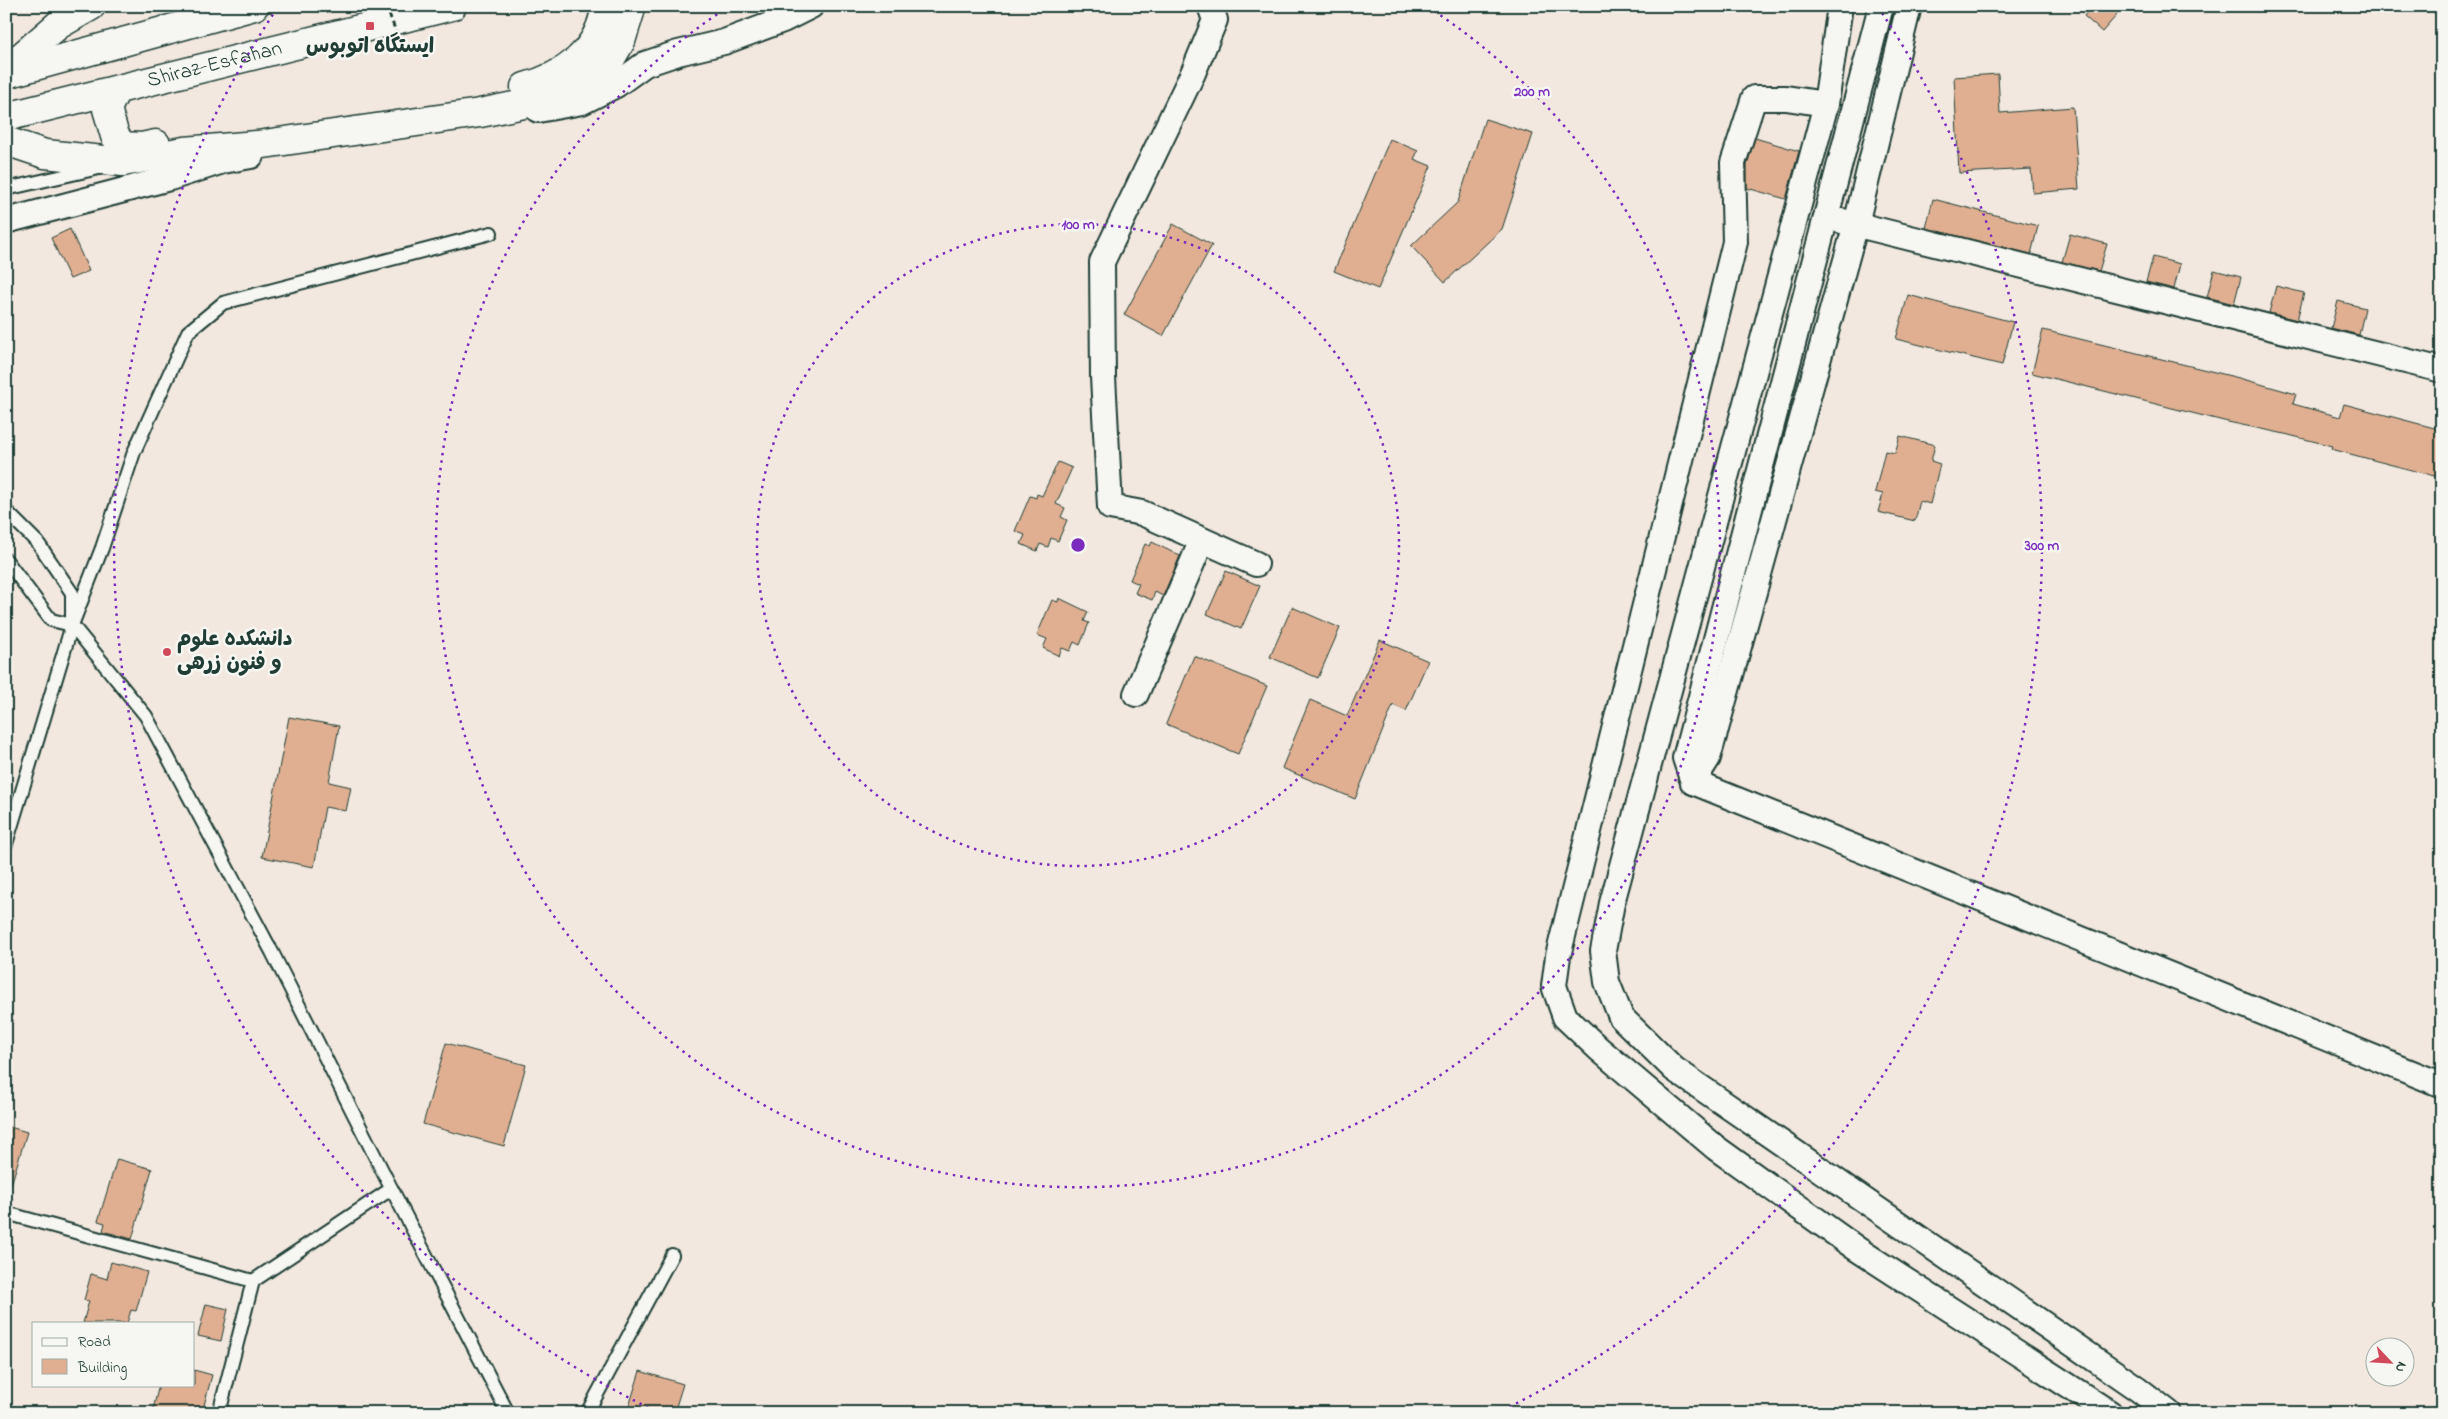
<svg xmlns="http://www.w3.org/2000/svg" width="2448" height="1419" viewBox="0 0 2448 1419" font-family="'Indie Flower','Playpen Sans Arabic',sans-serif">
  <style>
    .building { fill: #e0af91; stroke: #1f3d34 }
    .lines { fill: none; stroke-linecap: round; stroke-linejoin: round }
    .lane-casing { stroke: #1f3d34; stroke-width: 16 }
    .street-casing { stroke: #1f3d34; stroke-width: 28 }
    .highway-casing { stroke: #1f3d34; stroke-width: 31 }
    .lane { stroke: #f6f6f2; stroke-width: 12 }
    .street { stroke: #f6f6f2; stroke-width: 24 }
    .highway { stroke: #f6f6f2; stroke-width: 28 }
    .path-bridge { stroke: #1f3d34; stroke-width: 3; stroke-dasharray: 5 4; stroke-linecap: butt }
    .ring { fill: none; stroke: #7b2cbf; stroke-width: 2.5; stroke-dasharray: 2.5 5 }
    .poi-dot { fill: #d1495b; stroke: #f6f6f2; stroke-width: 2 }
    .labels { text-anchor: middle; dominant-baseline: central; stroke-width: 5; stroke-linejoin: round; paint-order: stroke }
    .poi-label { font-size: 21px; font-weight: bold; fill: #1f3d34; stroke: #f6f6f2 }
    .street-label { font-size: 21px; fill: #1f3d34; stroke: #f6f6f2 }
    .centre { fill: #7b2cbf; stroke: #f6f6f2; stroke-width: 2.5 }
    .ring-label { font-size: 15px; text-anchor: middle; font-weight: bold; fill: #7b2cbf; stroke: #f6f6f2; stroke-width: 5; stroke-linejoin: round; paint-order: stroke }
  </style>
  <rect width="100%" height="100%" fill="#f2e8df"/>
  <filter id="ink" filterUnits="userSpaceOnUse"><feTurbulence type="fractalNoise" baseFrequency=".02" numOctaves="2"/><feDisplacementMap in="SourceGraphic" scale="10" xChannelSelector="R" yChannelSelector="G"/><feConvolveMatrix kernelMatrix="1 2 1 2 8 2 1 2 1" color-interpolation-filters="sRGB"/></filter>
  <g filter="url(#ink)">
    <g class="building">
      <path d="M2092 6H2125L2102 32 2084 16Z"/>
      <path d="M1998 74 2000 113 2073 107 2079 189 2033 193 2031 169 1959 173 1954 77Z"/>
      <path d="M1485 119 1533 134 1502 229 1445 282 1411 246 1458 202Z"/>
      <path d="M1755 138 1799 151 1786 199 1747 188V165Z"/>
      <path d="M1390 139 1418 151 1414 159 1431 166 1378 289 1334 271Z"/>
      <path d="M1933 199 2038 226 2031 254 1926 228Z"/>
      <path d="M1173 224 1212 245 1163 336 1124 315Z"/>
      <path d="M70 229 89 271 70 279 51 238Z"/>
      <path d="M2070 234 2107 244 2099 271 2062 262Z"/>
      <path d="M2153 257 2180 264 2174 289 2146 282Z"/>
      <path d="M2214 270 2241 277 2234 304 2207 297Z"/>
      <path d="M2276 286 2304 293 2297 320 2269 313Z"/>
      <path d="M1908 295 2013 322 2002 365 1896 339Z"/>
      <path d="M2338 301 2365 308 2359 335 2331 328Z"/>
      <path d="M2043 330 2239 378 2296 394 2293 404 2340 417 2344 404 2442 430V478L2331 449 2332 446 2285 434 2228 422 2032 373Z"/>
      <path d="M1900 436 1935 445 1931 461 1940 464 1930 504 1920 501 1915 521 1878 512 1883 494 1875 492 1885 451 1895 453Z"/>
      <path d="M1058 462 1072 468 1056 504 1065 508 1061 517 1067 520 1058 541 1051 538 1048 547 1040 544 1037 551 1021 544 1025 535 1015 531 1030 496 1036 498 1037 494 1042 496Z"/>
      <path d="M1152 542 1180 556 1163 596 1155 592 1152 600 1135 593 1139 584 1130 580 1145 544 1150 546Z"/>
      <path d="M1226 571 1260 586 1241 629 1207 614Z"/>
      <path d="M1059 598 1088 612 1084 621 1089 623 1080 645 1074 642 1070 651 1062 648 1059 656 1043 648 1047 639 1037 635 1052 600 1058 602Z"/>
      <path d="M1292 607 1340 628 1318 678 1270 657Z"/>
      <path d="M1380 640 1428 661 1406 711 1393 705 1355 799 1282 768 1310 700 1347 716Z"/>
      <path d="M1194 656 1267 686 1238 754 1166 724Z"/>
      <path d="M289 717 339 726 329 782 351 787 346 811 325 807 314 867 262 857Z"/>
      <path d="M446 1043 526 1065 504 1146 423 1124Z"/>
      <path d="M6 1126 27 1132 11 1185H6Z"/>
      <path d="M117 1159 152 1169 132 1239 103 1231 105 1223 98 1221Z"/>
      <path d="M111 1262 147 1272 136 1311 131 1310 127 1323H83L89 1301 84 1300 91 1274 107 1279Z"/>
      <path d="M206 1304 228 1309 221 1341 198 1336Z"/>
      <path d="M194 1370 212 1375 202 1413H152L159 1385H194Z"/>
      <path d="M640 1371 683 1384 674 1413H627Z"/>
    </g>
    <g class="lines">
      <defs>
        <g id="lane">
          <path d="M6 189 99 168"/>
          <path d="M6 511 38 543 72 593V618"/>
          <path d="M6 560 51 620 72 625 146 716 272 952 387 1180 508 1413"/>
          <path d="M6 844 72 625 102 548 134 452 188 332 223 303 491 233"/>
          <path d="M6 1213 253 1281 391 1189"/>
          <path d="M219 1413 253 1281"/>
          <path d="M587 1413 672 1255"/>
        </g>
        <g id="street">
          <path d="M1210 6 1215 20 1193 73 1102 262 1103 377 1110 507 1142 513 1256 564"/>
          <path d="M1840 6 1826 104 1612 903 1603 951 1607 982 1621 1017 1674 1069 2138 1389 2169 1413"/>
          <path d="M1881 6 1685 758 1693 782 2442 1085"/>
          <path d="M1826 104 1786 98H1754L1733 163 1735 242 1558 956 1554 986 1565 1017 1599 1049 1716 1148 1857 1249 2110 1413"/>
          <path d="M538 110 582 102 616 85 645 64 678 53 724 42 783 20 811 6"/>
          <path d="M6 221 170 178 223 161 251 156"/>
          <path d="M1842 221 2442 370"/>
          <path d="M1136 694 1202 540"/>
          <path d="M1693 782 1708 758 1856 224 1909 6"/>
        </g>
        <g id="highway">
          <path d="M6 70 58 25 91 6"/>
          <path d="M6 74 254 6"/>
          <path d="M525 87C562 77 595 55 604 15"/>
          <path d="M116 90 107 109 115 136 123 146 142 147 156 144"/>
          <path id="s1" d="M6 117 452 6"/>
          <path d="M6 141 45 154 123 162 184 151 257 145 480 113 524 104 569 90 590 77 610 60 621 41 630 12"/>
        </g>
      </defs>
      <use href="#lane" class="lane-casing"/>
      <use href="#street" class="street-casing"/>
      <use href="#highway" class="highway-casing"/>
      <use href="#lane" class="lane"/>
      <use href="#street" class="street"/>
      <use href="#highway" class="highway"/>
      <path class="path-bridge" d="M386 6 405 55"/>
    </g>
  </g>
  <g class="ring">
    <circle cx="1078" cy="545" r="321"/>
    <path d="M1428 7A642 642 0 1 1 728 7"/>
    <path d="M655 1411A964 964 0 0 1 274 13M1882 13A964 964 0 0 1 1501 1411"/>
  </g>
  <g class="poi-dot">
    <rect x="365" y="21" width="10" height="10" rx="2.5"/>
    <circle cx="167" cy="652" r="5"/>
  </g>
  <g class="labels">
    <g class="poi-label">
      <text x="370" y="47">ایستگاه اتوبوس</text>
      <text x="177" y="640" text-anchor="start">دانشکده علوم<tspan x="177" dy="24">و فنون زرهی</tspan></text>
    </g>
    <g class="street-label">
      <text stroke="none"><textPath href="#s1" startOffset="215">Shiraz-Esfahan</textPath></text>
    </g>
  </g>
  <circle cx="1078" cy="545" r="8" class="centre"/>
  <g class="ring-label">
    <text x="1532" y="96">200 m</text>
    <text x="1078" y="229">100 m</text>
    <text x="2042" y="550">300 m</text>
  </g>
  <rect width="2448" height="1419" fill="none" stroke="#f6f6f2" stroke-width="25"/>
  <rect x="12" y="12" width="2423" height="1394" fill="none" stroke="#1f3d34" stroke-width="2" filter="url(#ink)"/>
  <rect x="32" y="1322" width="162" height="65" fill="#f6f6f2" stroke="#a0aca6"/>
  <rect x="42" y="1338" width="25" height="8" fill="#f6f6f2" stroke="#a0aca6"/>
  <text x="78" y="1346" font-size="15" fill="#1f3d34">Road</text>
  <rect x="42" y="1359" width="25" height="15" fill="#e0af91" stroke="#a0aca6"/>
  <text x="78" y="1372" font-size="15" fill="#1f3d34">Building</text>
  <g transform="translate(2390 1362) rotate(115)"><circle r="24" fill="#f6f6f2" stroke="#a0aca6"/>
  <path d="M0-4L9 19L0 12L-9 19Z" fill="#d1495b"/>
  <text y="-8" font-size="14" font-weight="bold" text-anchor="middle" fill="#1f3d34">N</text>
  </g>
</svg>
